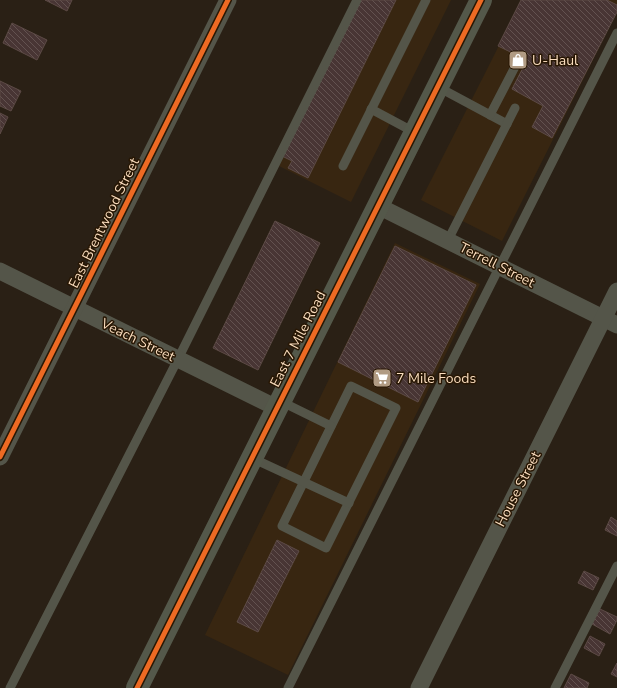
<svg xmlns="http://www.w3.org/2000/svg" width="617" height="688" viewBox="0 0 617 688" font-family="'Nunito Sans',sans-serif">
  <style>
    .built { fill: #382611 }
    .building { fill: url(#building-back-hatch); stroke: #5c4a45 }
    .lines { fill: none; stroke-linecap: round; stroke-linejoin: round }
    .lane { stroke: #545549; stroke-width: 9 }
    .street { stroke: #545549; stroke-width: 17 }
    .secondary { stroke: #54584a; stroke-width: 22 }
    .cycleway-casing { stroke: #281704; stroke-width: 8 }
    .cycleway { stroke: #ed6a23; stroke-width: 5 }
    .labels { text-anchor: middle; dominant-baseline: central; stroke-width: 3; stroke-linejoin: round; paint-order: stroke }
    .poi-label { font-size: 14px; fill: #faddbe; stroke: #281704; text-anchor: start }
    .street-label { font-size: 14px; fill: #faddbe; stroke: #281704 }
  </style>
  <defs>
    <pattern id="building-back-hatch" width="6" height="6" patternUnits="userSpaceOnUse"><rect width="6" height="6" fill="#483534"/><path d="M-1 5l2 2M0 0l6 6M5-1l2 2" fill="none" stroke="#635250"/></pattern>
  </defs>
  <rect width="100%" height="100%" fill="#2a2015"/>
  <g class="built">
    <path d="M361 0H451L351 202 279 166Z"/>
    <path d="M522 0H617V12L502 241 421 200Z"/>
    <path d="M395 243 480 284 288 675 205 635Z"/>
  </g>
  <g class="building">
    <path d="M45 0H72L67 11Z"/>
    <path d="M359 0H396L308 178 288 168 292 161 282 156Z"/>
    <path d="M521 0H607L617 5V12L552 138 532 127 543 106 512 89 527 60 498 46Z"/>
    <path d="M12 23 47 40 37 60 3 43Z"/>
    <path d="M0 81 21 91 11 111 0 106Z"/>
    <path d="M0 113 8 117 0 134Z"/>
    <path d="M275 221 320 243 258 370 213 348Z"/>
    <path d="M395 246 476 285 418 402 338 362Z"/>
    <path d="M611 517 617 521V536L605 530Z"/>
    <path d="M277 540 299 551 258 632 237 622Z"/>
    <path d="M584 571 599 578 593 590 578 583Z"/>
    <path d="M600 609 617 617V620L610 634 592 624Z"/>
    <path d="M590 636 605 644 599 656 584 648Z"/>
    <path d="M617 663V677L611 674Z"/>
    <path d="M571 674 589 683 587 688H564Z"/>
  </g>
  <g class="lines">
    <g class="lane">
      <path d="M438 87 507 124"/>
      <path d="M371 109 414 132"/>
      <path d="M490 115 518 61"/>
      <path d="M343 166 426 0"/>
      <path d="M448 240 515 108"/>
      <path d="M351 386 396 408 326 548 282 526Z"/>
      <path d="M280 401 331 426"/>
      <path d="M252 458 349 503"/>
      <path d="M10 688 178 359 357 0"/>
      <path d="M288 688 617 33"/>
      <path d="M555 688 617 566"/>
    </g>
    <g class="street">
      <path d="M378 206 617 325"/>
      <path d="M0 271 277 408"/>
      <path d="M0 457 228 0"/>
      <path d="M419 688 617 291"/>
    </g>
    <path class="secondary" d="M137 688 481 0"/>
    <defs>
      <g id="cycleway">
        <path d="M0 457 228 0"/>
        <path d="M137 688 481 0"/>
      </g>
    </defs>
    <use href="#cycleway" class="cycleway-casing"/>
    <use href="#cycleway" class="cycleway"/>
  </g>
  <defs>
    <symbol id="shop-square" viewBox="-11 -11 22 22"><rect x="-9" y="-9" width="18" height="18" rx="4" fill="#b19b83" stroke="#281704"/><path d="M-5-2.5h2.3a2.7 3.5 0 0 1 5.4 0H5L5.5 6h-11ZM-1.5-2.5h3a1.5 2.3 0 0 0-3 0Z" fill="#fff"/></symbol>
    <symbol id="supermarket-square" viewBox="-11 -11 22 22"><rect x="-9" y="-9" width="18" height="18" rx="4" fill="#b19b83" stroke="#281704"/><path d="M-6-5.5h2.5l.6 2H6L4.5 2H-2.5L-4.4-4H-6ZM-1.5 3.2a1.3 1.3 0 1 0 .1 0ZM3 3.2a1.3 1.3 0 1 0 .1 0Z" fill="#fff"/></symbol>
  </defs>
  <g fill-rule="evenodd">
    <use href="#shop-square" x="507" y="49" width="22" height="22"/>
    <use href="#supermarket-square" x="371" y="367" width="22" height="22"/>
  </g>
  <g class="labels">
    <g class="poi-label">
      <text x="532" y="60">U-Haul</text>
      <text x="396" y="378">7 Mile Foods</text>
    </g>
    <g class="street-label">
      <text transform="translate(104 223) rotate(-64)">East Brentwood Street</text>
      <text transform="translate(497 265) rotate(27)">Terrell Street</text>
      <text transform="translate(298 339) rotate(-63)">East 7 Mile Road</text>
      <text transform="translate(138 340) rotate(26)">Veach Street</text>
      <text transform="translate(518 489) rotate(-63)">House Street</text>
    </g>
  </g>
</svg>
